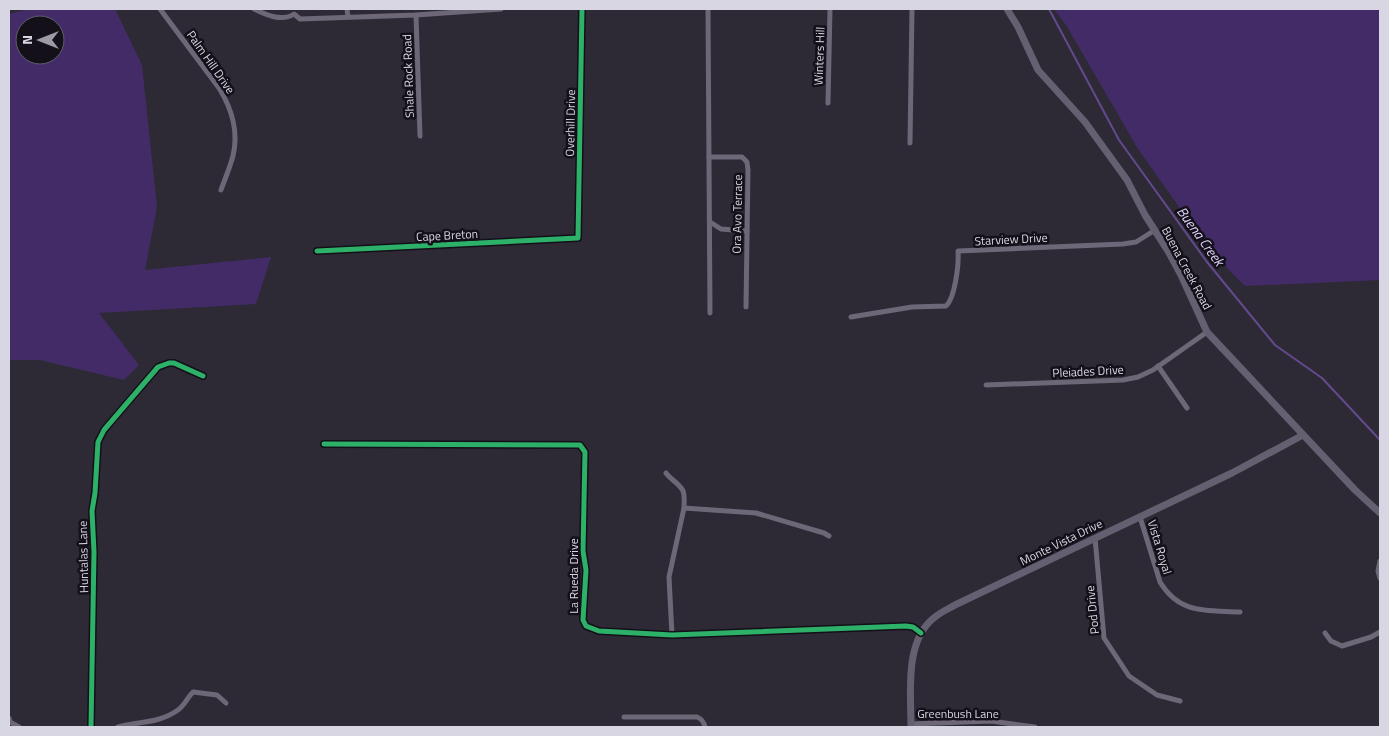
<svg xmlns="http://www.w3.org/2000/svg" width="1389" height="736" viewBox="0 0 1389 736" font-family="'Titillium Web',sans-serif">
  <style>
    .green { fill: #432b67; fill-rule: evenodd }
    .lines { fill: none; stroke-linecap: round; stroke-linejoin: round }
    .stream { stroke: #634a8f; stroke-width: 2 }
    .minor { stroke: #6d6777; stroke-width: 5 }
    .secondary { stroke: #656071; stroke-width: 7 }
    .cycleway-casing { stroke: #131019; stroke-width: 8 }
    .cycleway { stroke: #2db169; stroke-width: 5 }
    .labels { text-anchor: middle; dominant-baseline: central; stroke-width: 5; stroke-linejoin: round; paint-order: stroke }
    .street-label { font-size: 12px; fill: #d9d6e3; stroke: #131019 }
    .water-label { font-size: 14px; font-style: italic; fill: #e1d4ff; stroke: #131019 }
  </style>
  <rect width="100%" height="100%" fill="#2d2a35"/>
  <g class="green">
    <path d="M28 9H115L142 65 157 207 145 270 271 257 256 304 99 313 139 365 124 380 40 360H9V14ZM25 25H55V55H25Z"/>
    <path d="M1054 9H1380V280L1245 286 1211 252 1138 149 1066 25Z"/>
  </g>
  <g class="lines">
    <path class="stream" d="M1049 9 1119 140 1207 262 1275 345 1322 378 1380 440"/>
    <g class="minor">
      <path d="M160 9 219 88C232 109 239 131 233 156 230 167 225 179 221 190"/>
      <path d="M254 9C266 15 282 22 294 14L300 19 416 15 501 9"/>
      <path d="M347 9 348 17"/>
      <path d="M708 9 710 313"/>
      <path d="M416 15 420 136"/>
      <path d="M828 103 830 9"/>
      <path d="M910 143 912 9"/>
      <path d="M709 157H742L747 162 748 170 746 307"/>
      <path d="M710 222 721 229 747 231"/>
      <path d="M317 251 578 238 582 9"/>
      <path d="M851 317 912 307 946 306C955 298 959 264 958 251L1123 244 1136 242 1155 230"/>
      <path d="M1158 366 1187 408"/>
      <path d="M986 385 1123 380 1138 377 1153 370 1207 332"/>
      <path d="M324 444 580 445 585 452 583 551 586 570 583 620 586 626 599 631 672 635 906 626 913 627 921 633"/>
      <path d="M666 473C671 480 680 484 683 491 685 496 684 503 684 508"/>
      <path d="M1140 517 1160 582C1180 615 1207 610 1240 612"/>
      <path d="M1095 538 1104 638 1129 676 1157 695 1180 701"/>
      <path d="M1380 561 1378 571 1380 578"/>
      <path d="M1325 633 1331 641 1342 646 1371 637 1380 632"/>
      <path d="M672 635 669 577 684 508 756 513 824 533 829 536"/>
      <path d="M624 717H697C702 719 704 722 705 727"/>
      <path d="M9 718 10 722 19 727"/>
      <path d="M911 724 991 721 1035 727"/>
      <path d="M91 727 94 552 92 511 95 493 98 442 104 430 158 367 169 363H174L203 376"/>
      <path d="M118 727C139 721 158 724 178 710 185 705 187 698 193 692L217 695 226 703"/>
    </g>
    <g class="secondary">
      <path d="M1007 9 1018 27 1038 70 1085 122 1127 180 1145 215 1168 251 1181 275 1207 332 1355 490 1380 513"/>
      <path d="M911 727C911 693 904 640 935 617 941 612 948 609 955 605L1232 473 1303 435"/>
    </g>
    <defs>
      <g id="cycleway">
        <path d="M317 251 578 238 582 9"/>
        <path d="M324 444 580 445 585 452 583 551 586 570 583 620 586 626 599 631 672 635 906 626 913 627 921 633"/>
        <path d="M91 727 94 552 92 511 95 493 98 442 104 430 158 367 169 363H174L203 376"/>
      </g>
    </defs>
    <use href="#cycleway" class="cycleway-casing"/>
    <use href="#cycleway" class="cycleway"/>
  </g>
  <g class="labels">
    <g class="street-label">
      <text transform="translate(819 56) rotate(-88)">Winters Hill</text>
      <text transform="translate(211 62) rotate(55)">Palm Hill Drive</text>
      <text transform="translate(408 76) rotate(-92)">Shale Rock Road</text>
      <text transform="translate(570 123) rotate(-89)">Overhill Drive</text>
      <text transform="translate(737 214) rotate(-89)">Ora Avo Terrace</text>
      <text transform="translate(447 235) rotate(-3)">Cape Breton</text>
      <text transform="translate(1011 239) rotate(-3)">Starview Drive</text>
      <text transform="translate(1187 268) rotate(62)">Buena Creek Road</text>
      <text transform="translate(1088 371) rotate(-3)">Pleiades Drive</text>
      <text transform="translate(1061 542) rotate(-26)">Monte Vista Drive</text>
      <text transform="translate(1160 547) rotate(73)">Vista Royal</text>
      <text transform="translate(83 557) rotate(-91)">Huntalas Lane</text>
      <text transform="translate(573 576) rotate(-90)">La Rueda Drive</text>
      <text transform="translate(1092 610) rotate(-96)">Pod Drive</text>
      <text x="958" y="713">Greenbush Lane</text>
    </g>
    <g class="water-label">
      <text transform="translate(1201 236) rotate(54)">Buena Creek</text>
    </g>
  </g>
  <rect width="1389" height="736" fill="none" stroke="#d9d6e3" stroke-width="20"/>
  <g transform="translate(40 40) rotate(270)"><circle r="24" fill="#131019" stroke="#625f6a"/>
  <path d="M0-4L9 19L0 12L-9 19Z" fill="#9d9aa6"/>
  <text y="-8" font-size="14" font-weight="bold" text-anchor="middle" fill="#d9d6e3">N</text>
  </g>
</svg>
